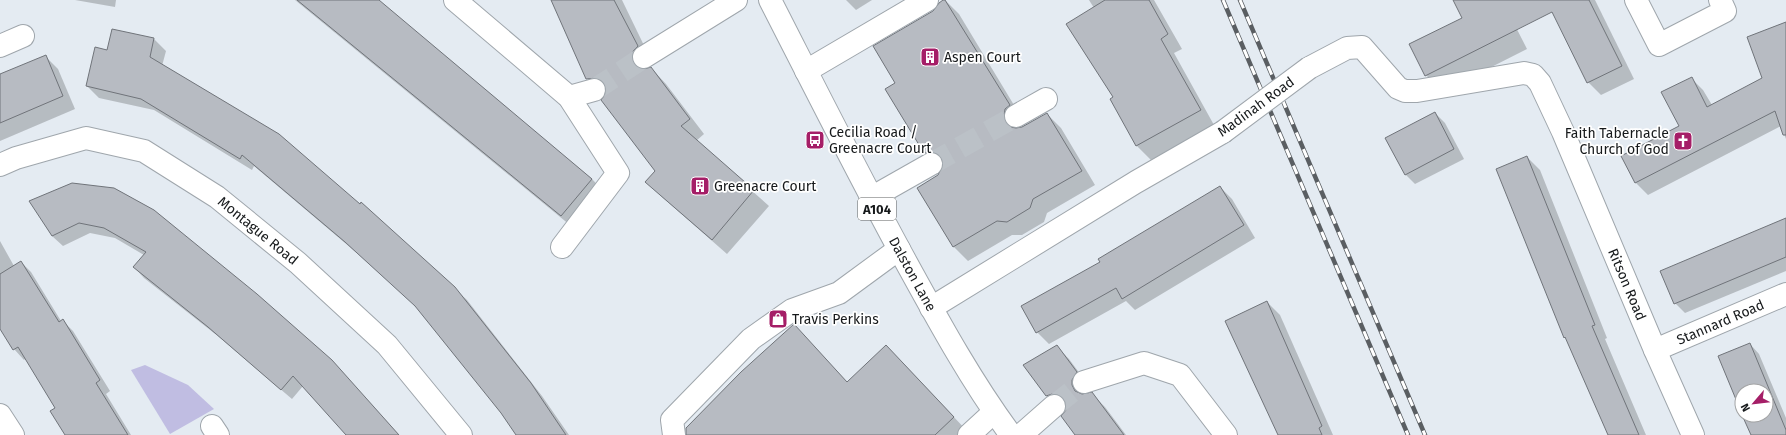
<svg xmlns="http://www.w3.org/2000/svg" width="1786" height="435" viewBox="0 0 1786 435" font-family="'Fira Sans',sans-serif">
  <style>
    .green { fill: #c0bde2 }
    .shadow { fill: #0003 }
    .building { fill: #b7bbc2; stroke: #70747a }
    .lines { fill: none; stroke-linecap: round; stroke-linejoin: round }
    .minor-tunnel { stroke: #bbc1c7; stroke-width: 22; stroke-dasharray: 22 11; stroke-linecap: butt }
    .minor-casing { stroke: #9fa6ac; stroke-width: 24 }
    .major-casing { stroke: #9fa6ac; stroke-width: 24 }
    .minor { stroke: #fff; stroke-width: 22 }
    .major { stroke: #fff; stroke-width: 22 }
    .rail-casing { stroke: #5a5e62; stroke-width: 4.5 }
    .rail { stroke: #fff; stroke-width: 3; stroke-dasharray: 9; stroke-linecap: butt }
    .minor-bridge-casing { stroke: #9fa6ac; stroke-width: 24; stroke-linecap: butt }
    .minor-bridge { stroke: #fff; stroke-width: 22 }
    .labels { text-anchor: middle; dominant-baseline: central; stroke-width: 3.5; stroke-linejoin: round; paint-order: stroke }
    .shield { fill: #fff; stroke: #5c5e5f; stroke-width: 1 }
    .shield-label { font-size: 13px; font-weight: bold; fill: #16191b }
    .poi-label { font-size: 14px; fill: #16191b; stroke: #fff; text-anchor: start }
    .street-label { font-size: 14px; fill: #16191b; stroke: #fff }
  </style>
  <rect width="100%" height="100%" fill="#e4ebf2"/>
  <path class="green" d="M145 365 188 385 214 409 170 434 131 370Z"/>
  <g class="shadow">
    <path d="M75 0H116L115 7Z"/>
    <path d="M295 0H377L592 179 606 194 576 230Z"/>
    <path d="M553 0H622L652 62 647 70 651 68 666 84 704 134 696 141 769 206 727 254 662 197 646 182 656 171 607 93 602 94 587 78Z"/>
    <path d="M846 0H872L856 10Z"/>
    <path d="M945 0 959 14 1023 120 1019 123 1017 129 1047 114 1061 128 1095 185 1047 213 1044 222 1022 235H1012L968 261 954 247 919 188 938 176 944 166 939 167 925 153 896 84 934 12Z"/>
    <path d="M1089 0H1154L1182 49 1174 53 1214 125 1151 160 1137 146 1111 99 1114 98 1094 8Z"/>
    <path d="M1454 0H1502L1527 49 1442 92 1426 75 1463 18Z"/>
    <path d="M1548 0H1595L1634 79 1601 95 1588 82Z"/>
    <path d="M1786 23V139L1781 126 1648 195 1636 183 1622 156 1680 127 1691 78 1703 90 1712 105 1763 79Z"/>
    <path d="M113 30 154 39 166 51 162 66 454 288 467 300 542 396 569 435H517L502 412 420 310 358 254 254 166 252 170 154 110 99 98 87 86 107 51Z"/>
    <path d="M45 56 58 69 75 109 0 141V76Z"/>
    <path d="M1435 113 1445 123 1464 159 1415 184 1405 174Z"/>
    <path d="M1527 157 1540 170 1607 338 1605 339 1646 435H1609L1567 340 1565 337 1497 169Z"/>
    <path d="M73 184 332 361 399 435H347L303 386 292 399 219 337 144 278 134 267 144 255 115 238 90 233 63 246 52 236 31 202Z"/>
    <path d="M1220 187 1232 199 1255 238 1135 310 1126 301 1049 344 1037 332 1101 262Z"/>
    <path d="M1786 221V271L1685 313 1675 303Z"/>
    <path d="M0 241 14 266 21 262 31 272 61 321H63L73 331 110 391 106 394 131 435H66L57 408 26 358 24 360 14 349 0 327Z"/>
    <path d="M1267 302 1280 315 1333 435H1279Z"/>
    <path d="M1750 344 1759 354 1786 418V435H1752L1743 415H1766V391H1742V412L1719 357Z"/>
    <path d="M1056 346 1069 359 1089 386 1084 395 1092 394 1105 407 1126 435H1076L1067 406 1060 409 1047 396Z"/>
    <path d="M901 361 968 432 965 435H694L848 383Z"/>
  </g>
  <g class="building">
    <path d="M297 0H379L592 179 561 216Z"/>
    <path d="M551 0H614L638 46 633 51 632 57 634 64 638 68 644 69 651 67 690 119 681 126 754 190 712 240 645 182 655 171 601 100 606 93V86L603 81 597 78 586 79Z"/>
    <path d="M943 0H945L1010 105 1005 109 1004 116 1005 122 1010 127 1016 128 1022 127 1047 113 1082 171 1033 199 1030 208 1007 222 997 221 953 247 917 188 938 175 943 164 942 158 938 153 931 152 924 153 885 89 895 83 873 46 933 11 939 3Z"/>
    <path d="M1105 0H1149L1168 34 1161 39 1201 110 1136 146 1110 99 1113 97 1066 24Z"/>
    <path d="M1453 0H1589L1622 66 1587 83 1552 12 1425 76 1409 44 1462 18Z"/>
    <path d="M1786 22V135H1783L1775 111 1635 183 1621 156 1679 126 1661 92 1692 77 1707 107 1762 78 1747 37Z"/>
    <path d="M112 29 154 38 150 57 279 134 360 204 361 202 455 287 531 383 566 435H516L501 413 415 306 345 242 242 155 240 159 141 99 86 86 95 47 107 50Z"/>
    <path d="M46 55 63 96 0 123V74Z"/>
    <path d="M1435 112 1454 149 1405 175 1385 138Z"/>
    <path d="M1527 156 1595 325 1592 326 1639 435H1608L1565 337 1564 338 1496 169Z"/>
    <path d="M72 183 114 188 154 210 257 294 332 360 399 435H346L293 376 281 390 208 327 133 267 146 252 104 228 79 223 52 236 29 201Z"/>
    <path d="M1220 186 1244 225 1122 299 1116 288 1036 333 1021 306 1100 262 1098 259Z"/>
    <path d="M1786 218V257L1674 304 1660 271Z"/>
    <path d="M21 261 59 322 63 319 100 380 96 383 128 435H65L50 411 55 408 18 347 13 350 0 329V274Z"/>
    <path d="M1267 301 1322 426 1319 428 1322 435H1278L1225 321Z"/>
    <path d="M794 324 847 382 886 345 954 417 935 435H686V428L741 372Z"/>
    <path d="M1750 343 1786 430V435H1751L1742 415H1766V391H1742V414L1718 356Z"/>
    <path d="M1057 345 1077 372 1072 380V385L1075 391 1082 394 1092 392 1124 435H1075L1061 416 1066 410V403L1064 398 1058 394H1052L1046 396 1023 365Z"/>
  </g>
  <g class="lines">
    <g class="minor-tunnel">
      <path d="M594 90 644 57"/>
      <path d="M931 164 1016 116"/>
      <path d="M1054 406 1084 382"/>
    </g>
    <defs>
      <g id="minor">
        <path d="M455 0 569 97 618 173 562 247"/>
        <path d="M1636 0 1659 45 1725 11 1720 0"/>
        <path d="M0 46 23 36"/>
        <path d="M644 57 736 0"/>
        <path id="s1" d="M1309 68 1347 48 1362 47 1398 88 1405 91H1417L1524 73 1533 75 1540 83 1563 132 1655 350 1693 435"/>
        <path d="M806 71 927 0"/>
        <path d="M569 97 594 90"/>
        <path d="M1016 116 1046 99"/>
        <path id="s2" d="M0 165 16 158 86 138 144 151 217 197 298 263 387 345 461 435"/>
        <path d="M871 198 931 164"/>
        <path d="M931 308 1136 182 1223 132"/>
        <path id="s3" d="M1655 350 1786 294"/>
        <path d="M1084 382 1144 363 1180 375 1226 435"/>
        <path d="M0 415 13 435"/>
        <path d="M212 426 218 435"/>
        <path d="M674 435 672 420 751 339 792 310 839 293 899 249"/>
        <path d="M969 435 994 412"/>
        <path d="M1021 435 1054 406"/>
      </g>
      <g id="major">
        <path id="s4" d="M770 0C815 88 859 176 906 262 939 322 971 381 1011 435"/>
      </g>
    </defs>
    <use href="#minor" class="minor-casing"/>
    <use href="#major" class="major-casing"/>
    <use href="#minor" class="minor"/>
    <use href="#major" class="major"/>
    <defs>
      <g id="rail">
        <path d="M1223 0 1408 435"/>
        <path d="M1240 0 1425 435"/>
      </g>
    </defs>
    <use href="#rail" class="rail-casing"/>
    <use href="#rail" class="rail"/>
    <defs>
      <path id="minor-bridge" d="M1223 132 1309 68"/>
    </defs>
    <use href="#minor-bridge" class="minor-bridge-casing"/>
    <use href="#minor-bridge" class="minor-bridge"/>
  </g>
  <defs>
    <symbol id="building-square" viewBox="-11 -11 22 22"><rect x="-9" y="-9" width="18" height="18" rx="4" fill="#a51e67" stroke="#fff"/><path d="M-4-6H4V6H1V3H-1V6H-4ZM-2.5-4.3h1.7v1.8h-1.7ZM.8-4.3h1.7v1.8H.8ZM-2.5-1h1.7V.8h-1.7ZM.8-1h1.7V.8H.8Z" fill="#fff"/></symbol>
    <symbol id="bus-square" viewBox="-11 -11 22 22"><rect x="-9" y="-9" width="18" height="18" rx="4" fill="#a51e67" stroke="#fff"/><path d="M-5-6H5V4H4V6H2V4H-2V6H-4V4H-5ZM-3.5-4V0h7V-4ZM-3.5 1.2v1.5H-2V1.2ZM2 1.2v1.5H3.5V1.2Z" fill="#fff"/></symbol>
    <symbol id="church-square" viewBox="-11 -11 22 22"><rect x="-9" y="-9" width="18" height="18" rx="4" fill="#a51e67" stroke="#fff"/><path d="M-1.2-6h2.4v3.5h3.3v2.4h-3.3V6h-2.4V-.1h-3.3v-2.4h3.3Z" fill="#fff"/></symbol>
    <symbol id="shop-square" viewBox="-11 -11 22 22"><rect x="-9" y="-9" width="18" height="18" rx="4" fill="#a51e67" stroke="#fff"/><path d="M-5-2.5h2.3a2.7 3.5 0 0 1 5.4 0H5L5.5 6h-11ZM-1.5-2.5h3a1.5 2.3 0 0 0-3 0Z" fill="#fff"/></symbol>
  </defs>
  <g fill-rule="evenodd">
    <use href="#building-square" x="919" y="46" width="22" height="22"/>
    <use href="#bus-square" x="804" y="129" width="22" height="22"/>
    <use href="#church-square" x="1672" y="130" width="22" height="22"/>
    <use href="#building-square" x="689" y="175" width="22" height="22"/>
    <use href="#shop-square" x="767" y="308" width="22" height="22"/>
  </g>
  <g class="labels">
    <rect class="shield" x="858" y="198" width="38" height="22" rx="3"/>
    <g class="shield-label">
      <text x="877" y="209">A104</text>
    </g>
    <g class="poi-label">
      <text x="944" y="57">Aspen Court</text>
      <text x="829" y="132">Cecilia Road /<tspan x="829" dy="16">Greenacre Court</tspan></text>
      <text x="1669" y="133" text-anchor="end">Faith Tabernacle<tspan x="1669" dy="16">Church of God</tspan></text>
      <text x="714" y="186">Greenacre Court</text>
      <text x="792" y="319">Travis Perkins</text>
    </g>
    <g class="street-label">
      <text transform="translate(1256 107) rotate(-36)">Madinah Road</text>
      <text stroke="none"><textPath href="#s2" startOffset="289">Montague Road</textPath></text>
      <text stroke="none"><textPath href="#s4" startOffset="309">Dalston Lane</textPath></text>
      <text stroke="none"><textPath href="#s1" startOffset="480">Ritson Road</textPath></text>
      <text stroke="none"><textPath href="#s3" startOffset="71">Stannard Road</textPath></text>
    </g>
  </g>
  <g transform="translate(1754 403) rotate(242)"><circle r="19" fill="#ffffff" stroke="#a2a3a4"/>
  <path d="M0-3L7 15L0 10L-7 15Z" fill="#a51e67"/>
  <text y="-6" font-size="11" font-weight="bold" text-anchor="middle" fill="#16191b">N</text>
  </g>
</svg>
